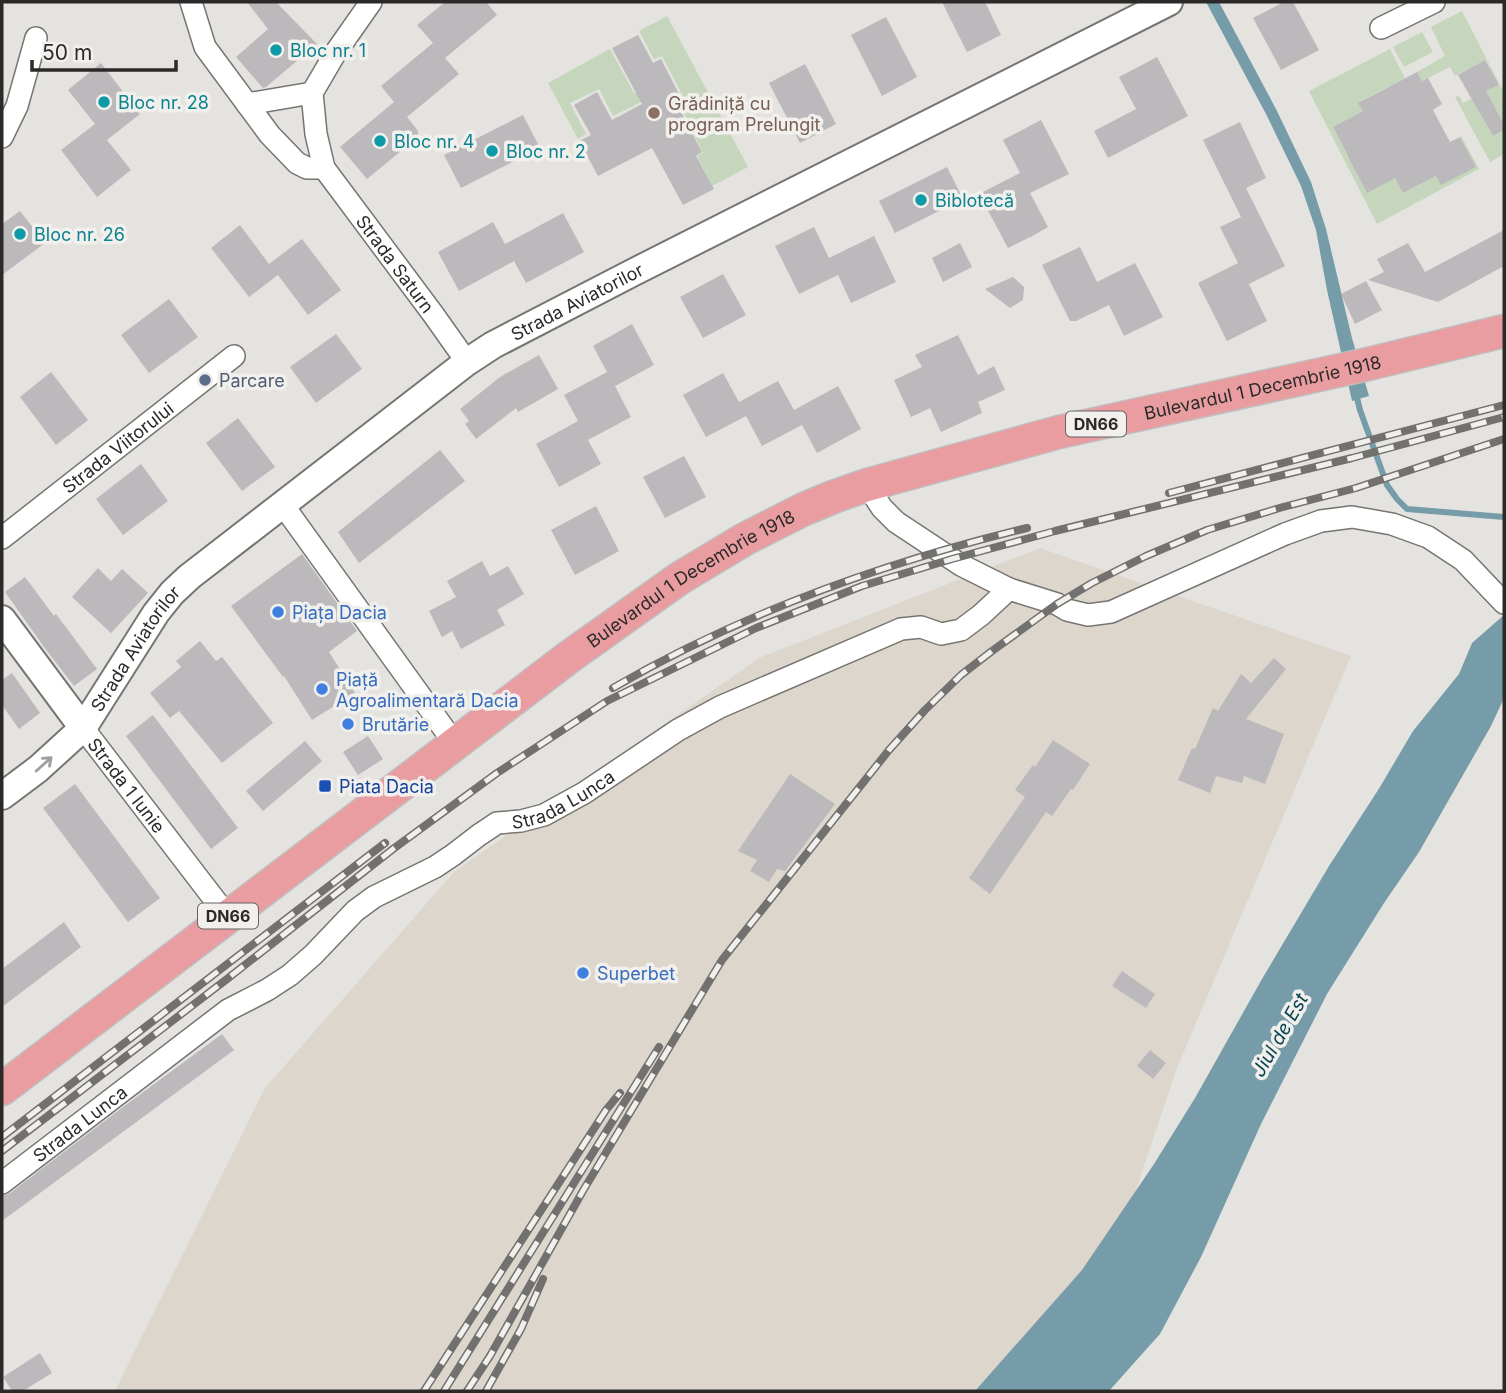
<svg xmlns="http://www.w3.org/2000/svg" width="1506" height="1393" viewBox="0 0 1506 1393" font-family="Inter,sans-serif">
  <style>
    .built { fill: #dcd6cd }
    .green { fill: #c5d6bd }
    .water { fill: #759ca8 }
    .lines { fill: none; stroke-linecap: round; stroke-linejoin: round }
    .stream { stroke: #759ca8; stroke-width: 6 }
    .building { fill: #bcb9bc }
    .minor-casing { stroke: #777571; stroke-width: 24 }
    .tertiary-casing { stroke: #777571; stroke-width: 30 }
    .primary-casing { stroke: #bfbfbf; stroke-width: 35 }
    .minor { stroke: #fff; stroke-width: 21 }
    .tertiary { stroke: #fff; stroke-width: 26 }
    .primary { stroke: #e99da0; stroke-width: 32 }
    .rail-casing { stroke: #72716f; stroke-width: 8 }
    .rail { stroke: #f2f0ec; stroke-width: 5; stroke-dasharray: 16; stroke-linecap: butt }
    .oneway { stroke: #a09f9f }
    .culture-dot { fill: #0f9aa8; stroke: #f2f0ec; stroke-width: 2.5 }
    .education-dot { fill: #8d6e63; stroke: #f2f0ec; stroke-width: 2.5 }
    .service-dot { fill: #5c6f8a; stroke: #f2f0ec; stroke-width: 2.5 }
    .shop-dot { fill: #3f7fe0; stroke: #f2f0ec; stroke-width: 2.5 }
    .transit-dot { fill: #1a4fb4; stroke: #f2f0ec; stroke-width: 2.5 }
    .labels { text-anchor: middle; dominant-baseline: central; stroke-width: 7; stroke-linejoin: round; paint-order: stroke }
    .shield { fill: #f2f0ec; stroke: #676564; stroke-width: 2 }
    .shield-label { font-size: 16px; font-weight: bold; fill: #2b2a29 }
    .culture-label { font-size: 18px; fill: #0d838f; stroke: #f2f0ec; text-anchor: start }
    .education-label { font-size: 18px; fill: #785e54; stroke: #f2f0ec; text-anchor: start }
    .street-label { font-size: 18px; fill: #2b2a29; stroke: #f2f0ec }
    .service-label { font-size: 18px; fill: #4e5e75; stroke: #f2f0ec; text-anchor: start }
    .shop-label { font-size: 18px; fill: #366cbe; stroke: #f2f0ec; text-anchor: start }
    .transit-label { font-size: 18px; fill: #164399; stroke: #f2f0ec; text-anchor: start }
    .water-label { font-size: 19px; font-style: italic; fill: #074452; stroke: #f2f0ec }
  </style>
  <rect width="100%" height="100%" fill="#e5e3df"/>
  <path class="built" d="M1040 548 1351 656 1177 1068 1068 1391H115L265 1088 454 872 759 658Z"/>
  <g class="green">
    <path d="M1462 11 1504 93V124L1496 109 1482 117 1493 136 1504 130V154L1490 162 1455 97 1459 96 1463 103 1498 85 1486 60 1455 76 1450 67 1422 81 1417 72 1445 56 1431 27Z"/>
    <path d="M667 16 748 167 712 186 697 156 703 153 680 105 686 102 662 56 654 59 639 31Z"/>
    <path d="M1422 32 1433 52 1404 67 1393 47Z"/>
    <path d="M610 49 634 93 640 90 645 100 613 116 599 89 570 103 586 134 578 139 548 83Z"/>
    <path d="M1390 49 1405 78 1359 102 1363 111 1333 127 1348 157 1390 168 1403 193 1436 176 1475 166 1460 137 1461 136 1479 169 1377 224 1309 91Z"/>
  </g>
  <g class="water">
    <path d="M1206 2H1219L1276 109 1311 182 1326 229 1352 338 1369 396 1352 401 1327 290 1316 230 1301 186 1266 114Z"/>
    <path d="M1504 615V698L1491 726 1419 852 1384 903 1327 994 1261 1124 1201 1257 1160 1334 1109 1391H975L1082 1270 1154 1164 1195 1098 1262 979 1329 866 1380 787 1413 731 1459 674 1472 643Z"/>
  </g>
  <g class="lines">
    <path class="stream" d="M1356 394 1360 410 1387 485 1397 499 1407 509 1504 517"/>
  </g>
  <g class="building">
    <path d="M247 2H276L317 44 266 87 263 88 236 57 268 29Z"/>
    <path d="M445 2H486L497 15 445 58 459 74 407 117 418 131V137L367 179 340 147 394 102 381 86 433 43 417 25Z"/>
    <path d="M942 2H985L1001 35 967 52Z"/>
    <path d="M1284 2H1293L1319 50 1281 70 1253 18Z"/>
    <path d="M886 17 917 77 882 96 851 35Z"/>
    <path d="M638 35 653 63 661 59 682 100 677 104 702 152 696 156 714 189 683 205 652 148 598 176 579 141 591 135 574 105 597 92 612 120 642 104 612 48Z"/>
    <path d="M1157 57 1188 116 1108 158 1094 131 1136 109 1119 77Z"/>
    <path d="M1485 60 1499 85 1486 91 1504 124V130L1493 136 1458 75Z"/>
    <path d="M101 63 140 114 107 140 131 170 97 197 61 150 95 124 68 90Z"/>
    <path d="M805 64 836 124 800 143 769 83Z"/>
    <path d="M1417 72 1422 81 1428 78 1442 104 1433 110 1450 142 1460 137 1476 167 1441 185 1436 176 1403 193 1395 178 1367 193 1333 127 1363 111 1358 103Z"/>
    <path d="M523 115 540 148 461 188 444 155Z"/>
    <path d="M1041 120 1069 174 1030 193 1048 227 1029 238 1028 236V238L1008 248 979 194 1020 173 1003 140Z"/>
    <path d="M1240 122 1266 178 1246 188 1285 266 1249 284 1267 321 1227 341 1198 283 1238 263 1220 227 1241 217 1203 140Z"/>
    <path d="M947 167 963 199 895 233 879 201Z"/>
    <path d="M20 211 45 243 2 275V224Z"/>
    <path d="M563 213 584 252 526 283 514 261 459 291 438 252 493 222 505 244Z"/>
    <path d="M240 225 269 264 302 239 341 290 308 315 278 275 249 297 211 248Z"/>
    <path d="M814 227 829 258 874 236 896 282 851 303 838 275 799 294 775 246Z"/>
    <path d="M1504 230V266L1438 302 1368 280 1384 272 1377 259 1408 243 1425 272Z"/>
    <path d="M960 243 972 267 943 282 932 258Z"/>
    <path d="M1080 247 1097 282 1135 263 1163 317 1124 336 1109 305 1076 321H1070L1042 265Z"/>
    <path d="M723 274 746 315 703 338 680 297Z"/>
    <path d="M1013 277 1024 287 1023 300 1010 308 985 289Z"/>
    <path d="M1366 281 1382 310 1355 324 1341 294Z"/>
    <path d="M169 299 198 337 149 373 121 335Z"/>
    <path d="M632 324 654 365 615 386 631 417 588 440 601 464 559 487 536 444 578 421 564 395 607 372 593 346Z"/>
    <path d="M336 334 362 369 316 403 290 367Z"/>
    <path d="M958 335 978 375 994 366 1005 390 978 402 982 413 941 432 930 408 911 417 894 380 922 367 915 355Z"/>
    <path d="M539 355 558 389 518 412 516 408 476 439 465 424 469 421 460 409 500 377Z"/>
    <path d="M51 372 88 420 56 445 20 397Z"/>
    <path d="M723 373 739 402 778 381 794 410 838 386 861 429 817 453 802 425 762 446 746 416 706 437 683 395Z"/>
    <path d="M238 418 275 467 242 491 206 443Z"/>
    <path d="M440 450 465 481 359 563 338 532Z"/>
    <path d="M684 456 706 497 665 518 643 477Z"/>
    <path d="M141 464 168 501 123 535 96 499Z"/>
    <path d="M596 506 619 551 575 575 551 530Z"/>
    <path d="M302 554 357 631 329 652 355 693 312 720 284 676 283 677 231 606Z"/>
    <path d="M482 561 490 576 508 566 524 594 497 610 505 625 461 649 452 631 442 637 429 611 456 597 447 581Z"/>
    <path d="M98 568 111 581 122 569 148 593 111 633 72 597Z"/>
    <path d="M25 577 54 616 56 614 97 669 74 686 44 647 5 592Z"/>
    <path d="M200 641 216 661 222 657 273 723 222 763 179 711 170 718 150 693 181 667 176 661Z"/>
    <path d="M1274 658 1286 669 1246 719 1284 734 1265 784 1244 776 1242 783 1216 776 1210 793 1178 780 1192 748 1195 749 1213 708 1218 711 1241 674 1251 683Z"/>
    <path d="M12 673 40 713 19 729 2 705V680Z"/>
    <path d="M153 715 238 828 211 849 126 736Z"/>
    <path d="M368 736 383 759 358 775 343 752Z"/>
    <path d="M1053 740 1090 764 1073 790 1071 789 1052 816 1046 812 990 894 969 878 1025 797 1015 790 1033 765 1035 767Z"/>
    <path d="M305 741 322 761 263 811 246 791Z"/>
    <path d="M790 774 835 804 785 871 777 869 769 882 750 871 757 860 738 851Z"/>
    <path d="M75 784 160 898 128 922 43 808Z"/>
    <path d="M64 922 81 947 2 1007V969Z"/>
    <path d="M1122 971 1155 994 1146 1008 1112 986Z"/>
    <path d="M222 1034 234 1050 2 1221V1196L10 1193 123 1107Z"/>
    <path d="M1150 1050 1166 1063 1153 1079 1137 1066Z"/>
    <path d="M40 1353 52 1373 23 1391H12L3 1377Z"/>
  </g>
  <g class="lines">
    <defs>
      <g id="minor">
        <path d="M191 2 205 47 270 135 297 163 307 168H324"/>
        <path id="s1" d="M371 2 336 52 312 93 316 134 324 168 433 314 467 362"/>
        <path d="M1381 28 1434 2"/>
        <path d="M247 104 312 93"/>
        <path d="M2 137 17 106 36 38"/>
        <path d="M283 505 455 744"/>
        <path id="s2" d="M2 538 234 356"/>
        <path d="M1009 589 1057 604 1067 610 1088 615 1111 612 1285 534 1321 521 1352 517 1392 524 1428 537 1463 560 1504 603"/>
        <path id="s3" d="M83 728 228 917"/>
        <path id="s4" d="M2 1183 228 1010 267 990 290 975 313 955 355 911 374 897 435 867 453 855 479 835 497 823 521 821 544 815 584 793 678 730 720 707 901 629 921 627 941 634 961 630 981 615 1009 589 961 565 896 522 882 508 867 485"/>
      </g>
      <g id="tertiary">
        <path d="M2 619 83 728"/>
        <path id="s5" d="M2 796 38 769 83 728 156 613 172 593 189 577 467 362 493 345 634 272 1169 2"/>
      </g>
      <g id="primary">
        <path id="s6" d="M2 1089 569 657 680 578 745 539 802 510 833 497 867 485 1059 432 1364 365 1504 331"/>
      </g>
    </defs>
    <use href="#minor" class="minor-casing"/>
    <use href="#tertiary" class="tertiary-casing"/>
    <use href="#primary" class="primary-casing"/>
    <use href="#minor" class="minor"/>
    <use href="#tertiary" class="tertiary"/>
    <use href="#primary" class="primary"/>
    <defs>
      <g id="rail">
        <path d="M1169 493 1504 405"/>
        <path d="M613 688C742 613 882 563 1027 528"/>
        <path d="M2 1137 385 843"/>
        <path d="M2 1151 227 979 393 849 497 773 607 701 756 628 862 586 952 559 1055 531 1352 458 1504 417"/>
        <path d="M424 1391 606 1110 620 1093"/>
        <path d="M444 1391 659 1047"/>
        <path d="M467 1391 490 1356 584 1189 722 960 889 750 925 710 961 675 992 651 1057 604 1092 583 1146 556 1207 530 1283 507 1356 488 1504 439"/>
        <path d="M486 1391 521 1329 543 1279"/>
      </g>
    </defs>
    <use href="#rail" class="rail-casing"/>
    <use href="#rail" class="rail"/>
  </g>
  <defs><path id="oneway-shaft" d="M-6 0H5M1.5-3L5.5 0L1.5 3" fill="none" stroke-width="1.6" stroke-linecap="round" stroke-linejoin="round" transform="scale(1.75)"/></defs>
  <use class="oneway" href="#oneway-shaft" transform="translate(44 764) rotate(-42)"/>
  <g class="culture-dot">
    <circle cx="276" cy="50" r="7"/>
    <circle cx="104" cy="102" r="7"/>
    <circle cx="380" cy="141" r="7"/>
    <circle cx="492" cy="151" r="7"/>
    <circle cx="921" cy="200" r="7"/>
    <circle cx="20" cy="234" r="7"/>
  </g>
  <circle class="education-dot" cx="654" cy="113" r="7"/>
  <circle class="service-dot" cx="205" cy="380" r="7"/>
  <g class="shop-dot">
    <circle cx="278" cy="612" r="7"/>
    <circle cx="322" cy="689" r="7"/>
    <circle cx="348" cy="724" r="7"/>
    <circle cx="583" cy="973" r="7"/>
  </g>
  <rect class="transit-dot" x="318" y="779" width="14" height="14" rx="3.5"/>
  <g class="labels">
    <g class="shield">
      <rect x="1066" y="411.5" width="60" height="25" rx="5"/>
      <rect x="198" y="903.5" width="60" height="25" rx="5"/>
    </g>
    <g class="shield-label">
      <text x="1096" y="424">DN66</text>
      <text x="228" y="916">DN66</text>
    </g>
    <g class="culture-label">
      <text x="290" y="50">Bloc nr. 1</text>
      <text x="118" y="102">Bloc nr. 28</text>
      <text x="394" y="141">Bloc nr. 4</text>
      <text x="506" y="151">Bloc nr. 2</text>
      <text x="935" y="200">Biblotecă</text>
      <text x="34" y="234">Bloc nr. 26</text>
    </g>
    <g class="education-label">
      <text x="668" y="103">Grădiniță cu<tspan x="668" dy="21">program Prelungit</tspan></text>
    </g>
    <g class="street-label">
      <text stroke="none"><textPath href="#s1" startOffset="304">Strada Saturn</textPath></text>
      <text stroke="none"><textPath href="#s5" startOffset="768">Strada Aviatorilor</textPath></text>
      <text stroke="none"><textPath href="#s6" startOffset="1466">Bulevardul 1 Decembrie 1918</textPath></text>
      <text stroke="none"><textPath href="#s2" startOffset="147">Strada Viitorului</textPath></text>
      <text stroke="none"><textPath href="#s6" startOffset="858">Bulevardul 1 Decembrie 1918</textPath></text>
      <text stroke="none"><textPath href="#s5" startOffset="201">Strada Aviatorilor</textPath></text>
      <text stroke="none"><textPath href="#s3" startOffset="72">Strada 1 Iunie</textPath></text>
      <text stroke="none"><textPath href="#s4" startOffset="686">Strada Lunca</textPath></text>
      <text stroke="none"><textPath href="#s4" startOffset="98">Strada Lunca</textPath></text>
    </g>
    <g class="service-label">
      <text x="219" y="380">Parcare</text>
    </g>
    <g class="shop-label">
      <text x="292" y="612">Piața Dacia</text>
      <text x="336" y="679">Piață<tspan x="336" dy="21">Agroalimentară Dacia</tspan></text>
      <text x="362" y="724">Brutărie</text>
      <text x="597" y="973">Superbet</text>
    </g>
    <g class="transit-label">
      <text x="339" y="786">Piata Dacia</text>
    </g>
    <g class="water-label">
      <text transform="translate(1280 1035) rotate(-60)">Jiul de Est</text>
    </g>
  </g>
  <rect width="1506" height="1393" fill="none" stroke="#2b2a29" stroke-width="7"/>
  <path d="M32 60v10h144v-10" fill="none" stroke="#2b2a29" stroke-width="3.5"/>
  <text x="42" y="60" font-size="21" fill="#2b2a29" stroke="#f2f0ec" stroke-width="5" paint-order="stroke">50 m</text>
</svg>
